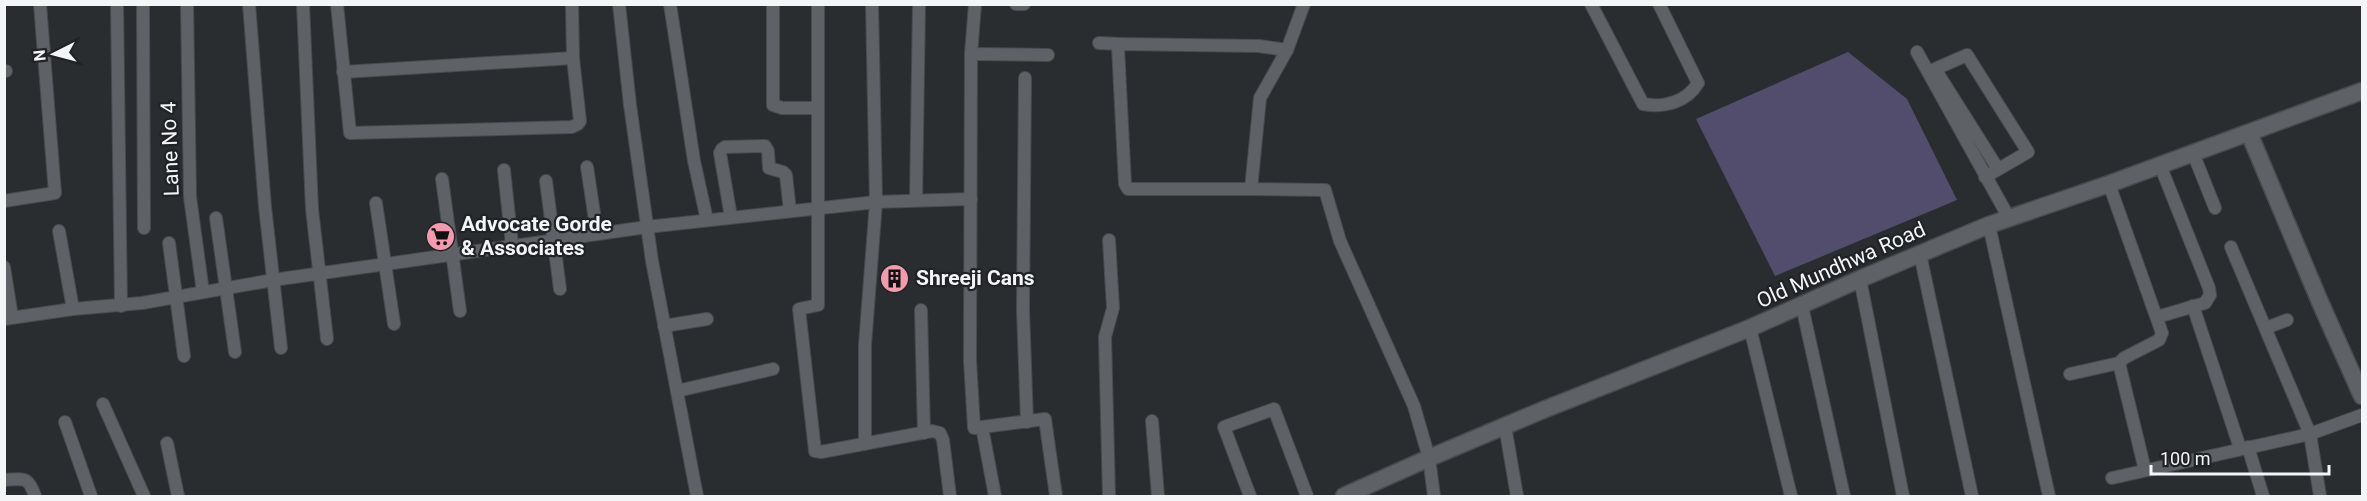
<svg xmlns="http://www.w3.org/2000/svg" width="2367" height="501" viewBox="0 0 2367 501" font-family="Roboto,sans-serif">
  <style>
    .green { fill: #534d6d }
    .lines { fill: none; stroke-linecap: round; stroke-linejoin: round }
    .minor-casing { stroke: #484b4e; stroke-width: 14 }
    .tertiary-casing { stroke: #484b4e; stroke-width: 19 }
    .minor { stroke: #5e6266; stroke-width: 12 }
    .tertiary { stroke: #5e6266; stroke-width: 16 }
    .labels { text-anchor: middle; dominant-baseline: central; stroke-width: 4.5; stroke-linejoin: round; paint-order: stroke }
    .street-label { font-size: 21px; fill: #f3f5f7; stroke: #202326 }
    .poi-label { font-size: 21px; font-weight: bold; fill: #f3f5f7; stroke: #202326; text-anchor: start }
  </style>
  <rect width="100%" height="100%" fill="#292d30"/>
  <path class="green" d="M1848 52 1907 99 1957 200 1775 276 1696 119Z"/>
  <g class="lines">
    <defs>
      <g id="minor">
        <path d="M117 4 121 306"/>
        <path d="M143 4 144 228"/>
        <path d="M187 4 190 197 203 292"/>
        <path d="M249 4 265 207 281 348"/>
        <path d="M303 4 312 209 327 339"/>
        <path d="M337 4 350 133 572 127 578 124 580 121 573 58 572 4"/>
        <path d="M619 4 630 105 652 261 697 496"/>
        <path d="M670 4 694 161 707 220"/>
        <path d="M773 4V105L782 108H818"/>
        <path d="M818 4V305L799 309 815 451 821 452 932 431 940 433 943 440 950 496"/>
        <path d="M975 4 971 54 970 360 974 428 1045 419 1056 496"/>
        <path d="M1016 4H1024"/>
        <path d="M1304 4 1287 50 1260 98 1251 189 1325 190 1340 241 1414 406 1429 458 1434 496"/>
        <path d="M1591 4 1643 104C1664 108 1687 102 1698 83L1659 4"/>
        <path d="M1099 43 1120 44"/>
        <path d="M1917 52 2009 218"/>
        <path d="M971 54 1048 55"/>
        <path d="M4 71H6"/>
        <path d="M343 72 573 58"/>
        <path d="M1025 78 1023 310 1027 422"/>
        <path d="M2193 153 2215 208"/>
        <path d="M587 167 597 233"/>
        <path d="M504 170 512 245"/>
        <path d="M1985 177 2028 152 1967 55 1935 69 1998 169"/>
        <path d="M442 179 460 311"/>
        <path d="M546 181 560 289"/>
        <path d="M2109 184 2162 333 2159 340 2124 358 2119 363 2145 470"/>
        <path d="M1251 189H1128L1125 184 1118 47 1120 44 1259 46 1287 50"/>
        <path d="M916 200 919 4"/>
        <path d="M4 201 55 193 40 4"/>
        <path d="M376 203 394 324"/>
        <path d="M731 217 720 153 722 149 725 147 765 146 768 151 769 168 783 172 786 175 790 211"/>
        <path d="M216 218 235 352"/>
        <path d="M1989 225 2049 496"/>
        <path d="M59 231 73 309"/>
        <path d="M169 243 184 356"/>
        <path d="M2231 247 2310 434 2320 496"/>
        <path d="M1920 254 1972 496"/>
        <path d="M4 267 12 317"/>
        <path d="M1860 279 1903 496"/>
        <path d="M1802 306 1844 496"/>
        <path d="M2193 306 2240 448"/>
        <path d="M921 310 924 433"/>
        <path d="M2157 317 2205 303 2210 295 2209 288 2160 165"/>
        <path d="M4 319 73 309 142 303 273 280 647 227 876 202 971 199"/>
        <path d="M664 326 707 319"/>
        <path d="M1750 328 1791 496"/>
        <path d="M2266 328 2287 320"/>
        <path d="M2070 374 2119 363"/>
        <path d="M677 391 773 369"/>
        <path d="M103 404 144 496"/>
        <path d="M1152 421 1158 496"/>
        <path d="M65 422 91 496"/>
        <path d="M1505 426 1517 496"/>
        <path d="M982 427 995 496"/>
        <path d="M167 443 178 496"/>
        <path d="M865 443V345L876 202 872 4"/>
        <path d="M2248 447 2263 496"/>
        <path d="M2112 478 2310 434 2362 415"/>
        <path d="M4 480C25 479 28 476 35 496"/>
        <path d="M1109 496 1105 337 1113 308 1109 240"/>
        <path d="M1250 496 1224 427 1274 409 1307 496"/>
      </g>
      <g id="tertiary">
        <path d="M2249 133 2320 302 2362 396"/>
        <path d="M1344 496 1429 458 1543 410 1750 328 1860 279 1989 225 2109 184 2362 91"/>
      </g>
    </defs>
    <use href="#minor" class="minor-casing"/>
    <use href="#tertiary" class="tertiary-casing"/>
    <use href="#minor" class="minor"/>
    <use href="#tertiary" class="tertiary"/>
  </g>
  <defs>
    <symbol id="supermarket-disc" viewBox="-11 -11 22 22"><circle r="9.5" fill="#f29aae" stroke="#202326"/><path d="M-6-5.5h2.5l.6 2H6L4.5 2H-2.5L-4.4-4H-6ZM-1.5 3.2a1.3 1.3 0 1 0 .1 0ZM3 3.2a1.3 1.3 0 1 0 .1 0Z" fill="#111"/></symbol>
    <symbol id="building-disc" viewBox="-11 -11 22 22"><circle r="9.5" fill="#f29aae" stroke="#202326"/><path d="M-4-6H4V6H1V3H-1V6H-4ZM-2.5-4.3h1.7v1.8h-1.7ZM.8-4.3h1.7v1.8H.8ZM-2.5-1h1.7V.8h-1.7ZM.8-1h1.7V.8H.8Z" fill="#111"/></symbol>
  </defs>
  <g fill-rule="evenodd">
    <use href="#supermarket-disc" x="424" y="220" width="33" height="33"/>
    <use href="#building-disc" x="878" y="262" width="33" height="33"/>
  </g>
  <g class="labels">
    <g class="street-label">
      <text transform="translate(170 149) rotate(-92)">Lane No 4</text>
      <text transform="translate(1841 265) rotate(-24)">Old Mundhwa Road</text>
    </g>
    <g class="poi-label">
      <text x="461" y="224">Advocate Gorde<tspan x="461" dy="24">&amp; Associates</tspan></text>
      <text x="916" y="278">Shreeji Cans</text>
    </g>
  </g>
  <rect width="2367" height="501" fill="none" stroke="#f3f5f7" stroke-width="12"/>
  <g transform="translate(54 54) rotate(264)" stroke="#202326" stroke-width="4.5" paint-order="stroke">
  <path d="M0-4.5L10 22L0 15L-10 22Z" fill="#f3f5f7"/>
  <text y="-9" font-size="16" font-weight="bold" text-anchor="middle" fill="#f3f5f7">N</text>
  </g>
  <path d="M2151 465v9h178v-9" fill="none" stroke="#f3f5f7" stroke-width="3"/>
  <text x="2160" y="465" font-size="18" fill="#f3f5f7" stroke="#202326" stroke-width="4.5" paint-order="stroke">100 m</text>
</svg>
